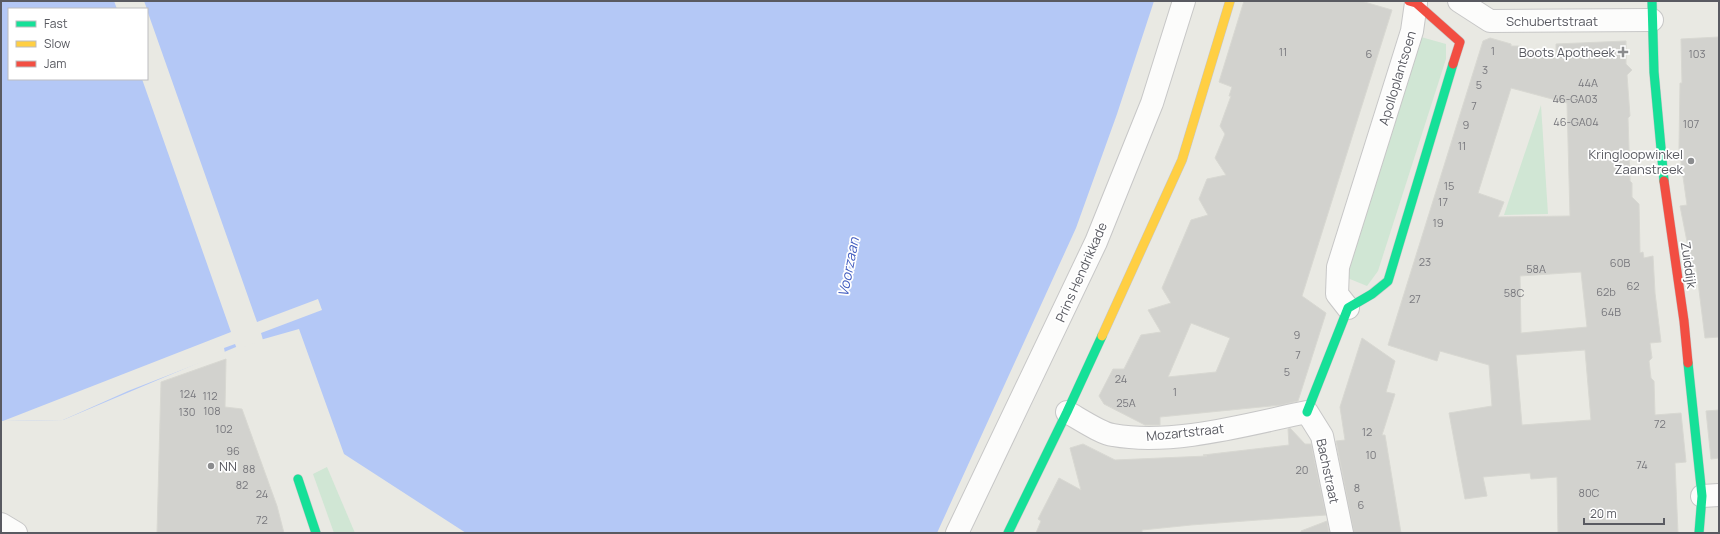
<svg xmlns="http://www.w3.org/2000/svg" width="1720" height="534" viewBox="0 0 1720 534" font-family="Manrope,sans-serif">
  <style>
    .green { fill: #d0e6d4 }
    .water { fill: #b4c8f6; fill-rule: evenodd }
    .pier { fill: #e9e9e3 }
    .building { fill: #d2d2ce; stroke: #d8d8d2; fill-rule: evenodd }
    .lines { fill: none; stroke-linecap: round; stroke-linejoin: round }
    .street-casing { stroke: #c7c7c7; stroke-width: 24 }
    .fast-casing { stroke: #c7c7c7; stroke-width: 10 }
    .slow-casing { stroke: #c7c7c7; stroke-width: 10 }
    .jam-casing { stroke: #c7c7c7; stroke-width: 10 }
    .street { stroke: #fcfcfb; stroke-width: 22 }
    .fast { stroke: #16e098; stroke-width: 9 }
    .slow { stroke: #ffcf43; stroke-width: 9 }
    .jam { stroke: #f24e42; stroke-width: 9 }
    .poi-dot { fill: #8b8c8e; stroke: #fff; stroke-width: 1.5 }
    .labels { text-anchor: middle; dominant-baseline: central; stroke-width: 3.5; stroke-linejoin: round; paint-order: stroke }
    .number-label { font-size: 11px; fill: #78787d }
    .street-label { font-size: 13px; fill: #595a61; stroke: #fff }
    .poi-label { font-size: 13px; fill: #595a61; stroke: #fff; text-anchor: end }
    .water-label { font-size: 14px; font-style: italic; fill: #425dc0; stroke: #fff }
  </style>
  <rect width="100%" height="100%" fill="#e9e9e3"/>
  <g class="green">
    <path d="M1421 37 1446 44V59L1378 271 1367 286 1345 277Z"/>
    <path d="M1541 105 1548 214 1504 215Z"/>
    <path d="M327 467 355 533H334L313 474Z"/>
  </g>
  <path class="water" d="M1 1H1154L1117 114 1076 228 937 533H466L344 454 299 329 236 347 63 420 1 421ZM9 9H147V79H9Z"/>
  <g class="pier">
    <path d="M114 1H144L147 9H117Z"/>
    <path d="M147 10 257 322 318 299 322 310 261 333 263 340 237 349 235 344 224 348 225 353 128 391 63 420 3 421 231 332 142 79H147Z"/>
  </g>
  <g class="building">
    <path d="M1244 1H1361L1392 10 1302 296 1326 313 1298 401 1281 405 1160 417V425H1145L1104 404 1099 396 1113 369H1124L1141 335 1161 332 1148 310 1171 303 1162 288 1191 220 1208 215 1199 199 1207 179 1226 175 1215 158 1225 134 1220 126 1231 96H1229L1232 87 1219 82ZM1191 323 1230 338 1216 372 1168 377Z"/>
    <path d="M1719 37V337L1705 338 1696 266 1692 267 1680 206 1687 205 1679 148 1680 83H1682L1681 39Z"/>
    <path d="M1490 38 1511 44V46H1518L1556 58V44L1626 41V64L1632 70 1627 75 1630 116 1628 118 1630 181 1632 183V197L1639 204 1640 253 1643 252 1644 258 1653 256 1655 293 1661 342 1650 343 1652 358 1649 361 1651 378 1654 381 1655 415 1681 413 1686 462 1675 463 1678 533H1558L1557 477 1531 479 1530 473 1483 477 1487 496 1465 499 1449 413 1492 406 1489 365 1440 351 1437 361 1388 345 1483 41ZM1511 88 1567 103 1570 216 1498 217 1504 202 1478 193ZM1581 272 1587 327 1521 333 1520 276ZM1585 350 1591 420 1522 425 1516 355Z"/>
    <path d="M1362 338 1395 361 1386 392 1395 394 1382 435H1385L1401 533H1354L1336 441 1345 440 1340 407Z"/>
    <path d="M226 359 225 407 242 409 277 506 284 533H157L161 382Z"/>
    <path d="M1719 410V458L1711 459 1706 411Z"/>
    <path d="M1290 428 1305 444H1311L1326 515 1191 525 1142 530V533H1036L1041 521 1038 519 1059 478 1081 490 1070 448 1083 444 1115 460 1207 456 1203 455 1289 445 1288 429Z"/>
    <path d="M1327 521 1329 533H1301V531Z"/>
  </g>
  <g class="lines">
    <defs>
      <g id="street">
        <path d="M1459 1 1490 21 1652 20"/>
        <path d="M1348 308 1337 294 1338 267 1412 31 1416 3"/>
        <path d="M1067 412C1078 418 1102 434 1113 435 1173 446 1248 424 1307 412L1322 436 1342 533"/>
        <path d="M1702 496 1719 495"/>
        <path d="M1 524 16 533"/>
        <path d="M957 533 1096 242 1152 103 1184 1"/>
      </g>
      <g id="fast">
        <path d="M1652 1 1654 72 1664 181"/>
        <path d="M1688 363 1702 496 1699 533"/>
        <path d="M1307 412 1348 308 1372 294 1388 281 1453 64"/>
        <path d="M298 479 316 533"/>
        <path d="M1008 533 1067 412 1102 336"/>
      </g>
      <path id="slow" d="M1102 336 1182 160 1230 1"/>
      <g id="jam">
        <path d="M1409 1 1416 3 1460 42 1453 64"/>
        <path d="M1664 181 1684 321 1688 363"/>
      </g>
    </defs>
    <use href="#street" class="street-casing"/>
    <use href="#fast" class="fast-casing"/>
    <use href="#slow" class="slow-casing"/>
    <use href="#jam" class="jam-casing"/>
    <use href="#street" class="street"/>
    <use href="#fast" class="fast"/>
    <use href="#slow" class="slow"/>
    <use href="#jam" class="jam"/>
  </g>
  <g class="poi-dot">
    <path d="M1621 46h4v4h4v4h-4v4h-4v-4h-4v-4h4z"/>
    <circle cx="1691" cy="161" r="4"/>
    <circle cx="211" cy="466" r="4"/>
  </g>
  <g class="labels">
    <g class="number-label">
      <text x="1493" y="50">1</text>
      <text x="1283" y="51">11</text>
      <text x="1369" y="53">6</text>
      <text x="1697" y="53">103</text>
      <text x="1485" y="69">3</text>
      <text x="1588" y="82">44A</text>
      <text x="1479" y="84">5</text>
      <text x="1575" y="98">46-GA03</text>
      <text x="1474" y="105">7</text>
      <text x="1576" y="121">46-GA04</text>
      <text x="1691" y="123">107</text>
      <text x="1466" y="124">9</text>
      <text x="1462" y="145">11</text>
      <text x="1449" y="185">15</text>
      <text x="1443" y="201">17</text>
      <text x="1438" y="222">19</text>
      <text x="1425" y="261">23</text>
      <text x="1620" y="262">60B</text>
      <text x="1536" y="268">58A</text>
      <text x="1633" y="285">62</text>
      <text x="1606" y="291">62b</text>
      <text x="1514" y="292">58C</text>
      <text x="1415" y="298">27</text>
      <text x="1611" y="311">64B</text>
      <text x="1297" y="334">9</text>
      <text x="1298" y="354">7</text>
      <text x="1287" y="371">5</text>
      <text x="1121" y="378">24</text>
      <text x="1175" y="391">1</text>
      <text x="188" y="393">124</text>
      <text x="210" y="395">112</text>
      <text x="1126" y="402">25A</text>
      <text x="212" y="410">108</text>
      <text x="187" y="411">130</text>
      <text x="1660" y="423">72</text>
      <text x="224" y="428">102</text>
      <text x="1367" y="431">12</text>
      <text x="233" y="450">96</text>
      <text x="1371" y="454">10</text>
      <text x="1642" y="464">74</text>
      <text x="249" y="468">88</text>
      <text x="1302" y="469">20</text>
      <text x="242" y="484">82</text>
      <text x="1357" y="487">8</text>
      <text x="1589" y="492">80C</text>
      <text x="262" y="493">24</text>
      <text x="1361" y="504">6</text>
      <text x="262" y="519">72</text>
    </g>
    <g class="street-label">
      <text x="1552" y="21">Schubertstraat</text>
      <text transform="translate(1397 78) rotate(-73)">Apolloplantsoen</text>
      <text transform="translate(1689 265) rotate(82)">Zuiddijk</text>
      <text transform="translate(1081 272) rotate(-66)">Prins Hendrikkade</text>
      <text transform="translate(1185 432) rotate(-6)">Mozartstraat</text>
      <text transform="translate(1328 471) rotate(78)">Bachstraat</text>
    </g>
    <g class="poi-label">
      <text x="1615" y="52">Boots Apotheek</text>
      <text x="1683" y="154">Kringloopwinkel<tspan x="1683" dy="15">Zaanstreek</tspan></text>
      <text x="219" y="466" text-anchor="start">NN</text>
    </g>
    <g class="water-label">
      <text transform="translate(848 267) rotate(-79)">Voorzaan</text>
    </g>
  </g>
  <rect width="1720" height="534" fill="none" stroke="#595a61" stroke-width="4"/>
  <rect x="8" y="8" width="140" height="72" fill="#ffffff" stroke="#bdbdc0"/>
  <rect x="16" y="21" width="20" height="6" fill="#16e098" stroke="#bdbdc0"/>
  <text x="44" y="28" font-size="12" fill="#595a61">Fast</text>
  <rect x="16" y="41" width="20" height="6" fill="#ffcf43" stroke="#bdbdc0"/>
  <text x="44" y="48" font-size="12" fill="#595a61">Slow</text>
  <rect x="16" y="61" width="20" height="6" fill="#f24e42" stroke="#bdbdc0"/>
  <text x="44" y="68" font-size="12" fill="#595a61">Jam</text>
  <path d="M1584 518v6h80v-6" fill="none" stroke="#595a61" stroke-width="2"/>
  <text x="1590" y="518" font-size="12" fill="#595a61" stroke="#ffffff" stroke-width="3" paint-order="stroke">20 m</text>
</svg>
